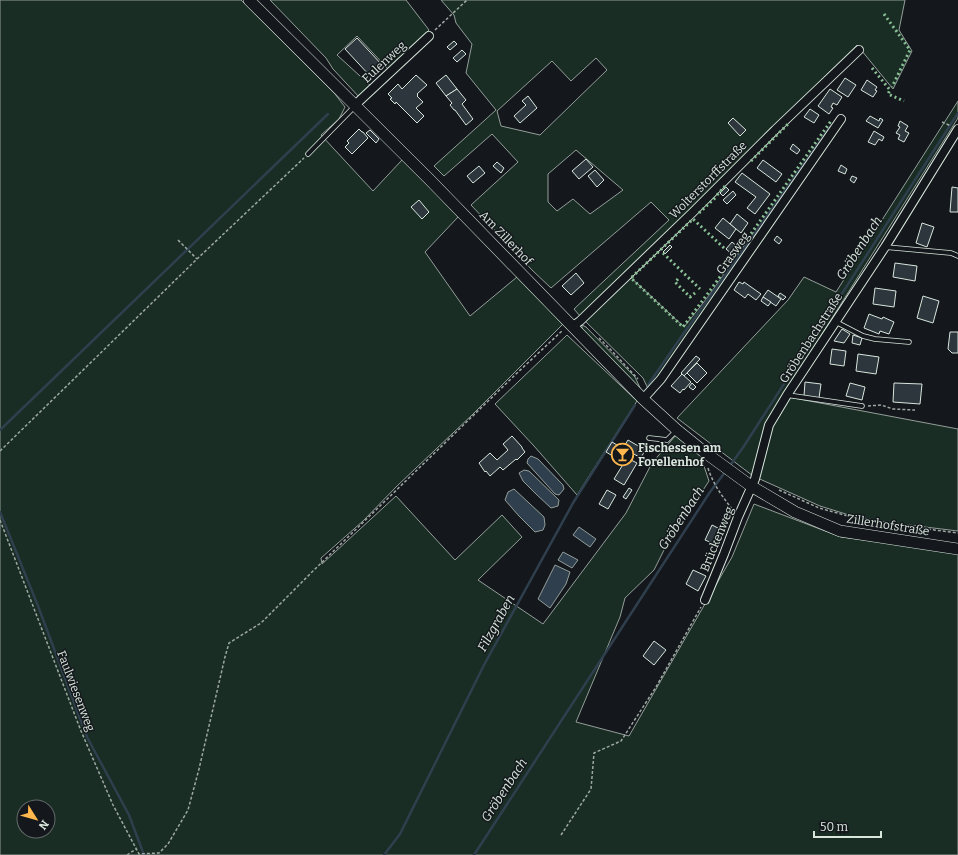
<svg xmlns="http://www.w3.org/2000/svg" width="958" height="855" viewBox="0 0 958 855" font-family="Bitter,serif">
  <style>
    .green { fill: #1a2d24; stroke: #939e99; fill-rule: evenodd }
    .water { fill: #2f3f4d; stroke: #939e99 }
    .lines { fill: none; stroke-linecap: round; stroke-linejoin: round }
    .stream { stroke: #2f3f4d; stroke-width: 2.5 }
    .building { fill: #2c363c; stroke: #d8e6dc }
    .lane-casing { stroke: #d8e6dc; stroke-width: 5.5 }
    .street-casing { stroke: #d8e6dc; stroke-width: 10 }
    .secondary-casing { stroke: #d8e6dc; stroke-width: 12 }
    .path { stroke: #9da8a2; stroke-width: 1.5; stroke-dasharray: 3 2; stroke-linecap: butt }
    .lane { stroke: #14181c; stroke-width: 4 }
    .street { stroke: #14181c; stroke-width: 8 }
    .secondary { stroke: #14181c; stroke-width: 11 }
    .hedge { stroke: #8ac095; stroke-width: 3; stroke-dasharray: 2 3; stroke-linecap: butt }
    .labels { text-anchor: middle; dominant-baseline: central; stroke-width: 3; stroke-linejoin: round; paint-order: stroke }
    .street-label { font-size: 12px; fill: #d8e6dc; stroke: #14181c }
    .poi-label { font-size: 12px; font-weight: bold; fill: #d8e6dc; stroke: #14181c; text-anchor: start }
    .water-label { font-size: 13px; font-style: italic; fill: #d8e6dc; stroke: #14181c }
  </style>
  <rect width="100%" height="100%" fill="#14181c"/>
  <g class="green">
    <path d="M0 0H241L335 94 345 107 339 119 321 135 373 191 402 160 459 216 425 252 470 316 517 277 563 324 472 415 397 486 363 521 321 558 322 564 396 496 455 560 502 515 522 537 478 580 543 624 626 513 652 463 676 435 700 454 709 481 665 548 654 570 625 598 620 617 576 722 629 736 732 557 754 504 841 537 958 552V855H0ZM24 807H48V831H24Z"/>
    <path d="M270 0H406L429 30 389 70 357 36 337 55 372 87 360 98 333 69 326 58Z"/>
    <path d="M441 0H905L899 30 912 51 893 89 857 45 772 128 626 273 684 327 707 298 754 232 756 235 649 391 643 378 580 316 574 309 669 220 651 202 551 288 532 270 471 205 518 162 492 134 444 176 434 166 496 110 466 73 472 44 456 23 454 15ZM596 58 607 70 540 135 501 126 497 111 552 61 571 81ZM576 150 623 190 590 214 573 199 557 211 548 202V174Z"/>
    <path d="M958 101V118L783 396 958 429V531L884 522 849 515 820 506 753 476 677 418 788 300 804 277 836 292Z"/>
    <path d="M582 325 586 327 635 377 642 392 582 331Z"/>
    <path d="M567 335 637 401 577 495 534 446 495 404Z"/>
  </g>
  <g class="water">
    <path d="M531 456 538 459 563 485 564 489 559 495 555 494 527 463 528 459Z"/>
    <path d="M524 470 529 471 559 500 558 506 551 508 536 494 523 481 519 473Z"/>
    <path d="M514 489 544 517 545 525 543 530 535 532 519 516 505 500 508 492Z"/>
    <path d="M579 527 596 539 590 547 573 535Z"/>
    <path d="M563 552 578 560 572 568 558 560Z"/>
    <path d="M555 565 570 572 566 584 550 608 538 599Z"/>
  </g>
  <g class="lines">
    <g class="stream">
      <path d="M648 385 679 340 830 127"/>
      <path d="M0 430 328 114"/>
      <path d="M729 467 744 446 958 113"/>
      <path d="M0 512 38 606 87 737 129 815 144 855"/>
      <path d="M384 855 400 834 484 665 523 594 573 503 635 405"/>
      <path d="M474 855 710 492 726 471"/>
    </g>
  </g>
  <g class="building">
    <path d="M357 38 383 66 371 77 345 49Z"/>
    <path d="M454 41 457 44 450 50 447 47Z"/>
    <path d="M462 50 466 54 457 62 453 58Z"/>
    <path d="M416 75 427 85 417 94 418 95 417 96 423 102 416 108 424 116 417 123 396 102 395 104 390 99 392 98 388 94 398 84 402 89Z"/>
    <path d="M446 75 457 89 446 96 436 83Z"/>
    <path d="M845 78 856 85 848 97 837 90Z"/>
    <path d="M867 80 877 87 875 90 877 91 873 97 861 90Z"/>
    <path d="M457 89 466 100 462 104 473 119 466 125 455 110H454L450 105 452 103 446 96Z"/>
    <path d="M830 89 842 97 837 105 833 103 831 107 833 108 829 114 818 106Z"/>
    <path d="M528 96 537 108 520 123 514 116 526 105 522 101Z"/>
    <path d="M810 109 819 115 814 123 804 117Z"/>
    <path d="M870 116 879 121 880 118 883 120 878 128 866 121Z"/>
    <path d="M733 118 746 130 740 136 728 123Z"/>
    <path d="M900 121 908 126 905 131 909 133 904 142 898 139 900 135 896 133 900 127 898 126Z"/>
    <path d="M359 129 362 132H363L368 138 352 154 345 147 349 143 347 141Z"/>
    <path d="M370 130 379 139 376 143 366 133Z"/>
    <path d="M874 131 884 137 882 141 879 139 875 145 868 142Z"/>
    <path d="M793 144 800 150 797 154 790 149Z"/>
    <path d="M586 159 593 167 579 179 572 171Z"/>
    <path d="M763 160 782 174 776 182 757 168Z"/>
    <path d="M497 162 504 168 501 173 493 166Z"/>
    <path d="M841 165 847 169 845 174 838 171Z"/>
    <path d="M479 166 485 173 473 183 467 176Z"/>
    <path d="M595 170 604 180 597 187 588 176Z"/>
    <path d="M742 173 770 194 755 214 747 208 756 197 735 182Z"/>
    <path d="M852 176 857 178 854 183 850 180Z"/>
    <path d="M726 187 729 190 723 196 720 193Z"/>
    <path d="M952 187 958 188V212H950Z"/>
    <path d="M733 191 736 195 727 204 723 200Z"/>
    <path d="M419 200 429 212 422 219 411 207Z"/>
    <path d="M737 214 748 223 741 233 730 224Z"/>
    <path d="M723 218 736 229 729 239 715 228Z"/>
    <path d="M922 223 934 227 927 247 916 243Z"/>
    <path d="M777 236 782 240 779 244 774 240Z"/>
    <path d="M732 242 739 248 733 255 726 249Z"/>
    <path d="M670 245 672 247 665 254 663 252Z"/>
    <path d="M895 263 917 266 915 281 893 277Z"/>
    <path d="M576 273 584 283 571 295 562 286Z"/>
    <path d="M739 282 743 284 744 282 761 294 756 300 748 294 745 298 734 290Z"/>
    <path d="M875 288 896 291 894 307 873 304Z"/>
    <path d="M768 290 781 299 776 306 763 297Z"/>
    <path d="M780 293 786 297 783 300 778 296Z"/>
    <path d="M923 296 939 301 933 323 917 318Z"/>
    <path d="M763 297 771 302 768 306 761 301Z"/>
    <path d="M869 314 882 319 883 317 894 322 889 334 880 331 879 334 864 328Z"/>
    <path d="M842 329 850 334 844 343 834 341Z"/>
    <path d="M950 332H958V353H952L948 349Z"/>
    <path d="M853 335 862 338 860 345 852 343Z"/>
    <path d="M832 349 846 351 844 366 830 364Z"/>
    <path d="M858 354 879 357 876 374 856 371Z"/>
    <path d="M696 356 700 359 684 376 681 373Z"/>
    <path d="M697 363 707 373 697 383 687 373Z"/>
    <path d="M682 374 691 382 684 390 683 389 680 393 671 386Z"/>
    <path d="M805 382 821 384 819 398 804 396Z"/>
    <path d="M692 383 696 387 693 390 689 387Z"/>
    <path d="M850 383 865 387 862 400 846 396Z"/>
    <path d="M894 383 922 384 920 404 893 402Z"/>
    <path d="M512 436 522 447V448L525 452 517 460 516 459 503 470 500 467 490 476 486 471 485 472 479 463 490 453 497 460 508 450 503 444Z"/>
    <path d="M628 440 645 450 641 458 623 448Z"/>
    <path d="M612 442 617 445 611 455 606 452Z"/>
    <path d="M627 458 637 463 624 485 614 479Z"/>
    <path d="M629 488 632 490 626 499 623 497Z"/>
    <path d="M607 490 616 495 608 509 599 504Z"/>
    <path d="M712 525 724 531 717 545 705 540Z"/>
    <path d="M693 570 706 576 698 591 686 584Z"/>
    <path d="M654 641 666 650 654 665 643 656Z"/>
  </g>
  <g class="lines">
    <defs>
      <g id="lane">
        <path d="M308 154 354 107"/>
        <path d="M885 247 951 253 958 256"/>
        <path d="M836 322 863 336 875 339 909 342"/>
        <path d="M787 395 862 406"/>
        <path d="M649 438 667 440 677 430"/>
      </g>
      <g id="street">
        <path d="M355 105 429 36"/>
        <path d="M573 326 580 321 692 213 775 130 859 50"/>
        <path d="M643 399 661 379 841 119"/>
        <path d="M705 600 724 554 738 517 755 479 769 425 787 395 885 247 958 129"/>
      </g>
      <path id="secondary" d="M249 0 429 179 643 399 677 430 703 451 751 486 795 512 840 531 958 549"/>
    </defs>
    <use href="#lane" class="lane-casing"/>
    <use href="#street" class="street-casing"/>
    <use href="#secondary" class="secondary-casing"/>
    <g class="path">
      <path d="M435 30 467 0"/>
      <path d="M942 122 951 126"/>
      <path d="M178 240 197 259"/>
      <path d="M599 338 611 350 638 379"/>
      <path d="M868 406 881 405 893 409 915 410"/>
      <path d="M0 451 197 259 304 158"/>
      <path d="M708 468C713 484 722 496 732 509"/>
      <path d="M779 490 819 508 848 516 887 524 958 533"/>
      <path d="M0 520 81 731 113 805 139 854 159 853 168 844 188 810 199 769 225 657 229 643 261 623 313 571 516 374 563 330"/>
      <path d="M561 835 591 789 594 753 621 741 656 687 701 607"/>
      <path d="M127 855 136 849"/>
    </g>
    <use href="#lane" class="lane"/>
    <use href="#street" class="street"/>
    <use href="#secondary" class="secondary"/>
    <g class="hedge">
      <path d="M884 14 910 50 892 87"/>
      <path d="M872 68 890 90 888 94 904 101"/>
      <path d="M751 161 788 124"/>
      <path d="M717 195 727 184"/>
      <path d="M699 213 716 197"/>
      <path d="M724 248 693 219 631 278 683 327 731 262 831 121"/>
      <path d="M663 253 700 289"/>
      <path d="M678 279 675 282 690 297 695 293"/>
    </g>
  </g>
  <defs>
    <symbol id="bar-ring" viewBox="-11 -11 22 22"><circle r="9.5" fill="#14181c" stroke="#ffb74d" stroke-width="1.5"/><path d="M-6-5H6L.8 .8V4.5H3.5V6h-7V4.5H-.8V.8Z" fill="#ffb74d"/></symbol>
  </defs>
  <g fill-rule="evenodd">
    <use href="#bar-ring" x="610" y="442" width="25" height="25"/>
  </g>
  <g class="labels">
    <g class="street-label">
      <text transform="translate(384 62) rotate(-43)">Eulenweg</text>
      <text transform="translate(708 180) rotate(-45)">Wolterstorffstraße</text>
      <text transform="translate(506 238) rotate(46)">Am Zillerhof</text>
      <text transform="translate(733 253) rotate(-55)">Grasweg</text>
      <text transform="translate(811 338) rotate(-57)">Gröbenbachstraße</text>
      <text transform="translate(888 525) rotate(9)">Zillerhofstraße</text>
      <text transform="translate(717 539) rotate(-68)">Brückenweg</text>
      <text transform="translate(76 691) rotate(69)">Faulwiesenweg</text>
    </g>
    <g class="poi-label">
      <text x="638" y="448">Fischessen am<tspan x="638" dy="14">Forellenhof</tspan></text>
    </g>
    <g class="water-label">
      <text transform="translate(859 248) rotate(-57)">Gröbenbach</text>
      <text transform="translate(681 518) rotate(-57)">Gröbenbach</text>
      <text transform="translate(496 623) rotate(-61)">Filzgraben</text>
      <text transform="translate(504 790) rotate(-57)">Gröbenbach</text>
    </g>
  </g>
  <g transform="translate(36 819) rotate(127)"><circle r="19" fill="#14181c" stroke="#626a69"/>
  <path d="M0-3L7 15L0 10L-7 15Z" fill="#ffb74d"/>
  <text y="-6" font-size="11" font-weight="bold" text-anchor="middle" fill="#d8e6dc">N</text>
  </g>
  <path d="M814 831v6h67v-6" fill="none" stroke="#d8e6dc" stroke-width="2"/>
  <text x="820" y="831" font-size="12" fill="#d8e6dc" stroke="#14181c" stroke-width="3" paint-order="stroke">50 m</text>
</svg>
